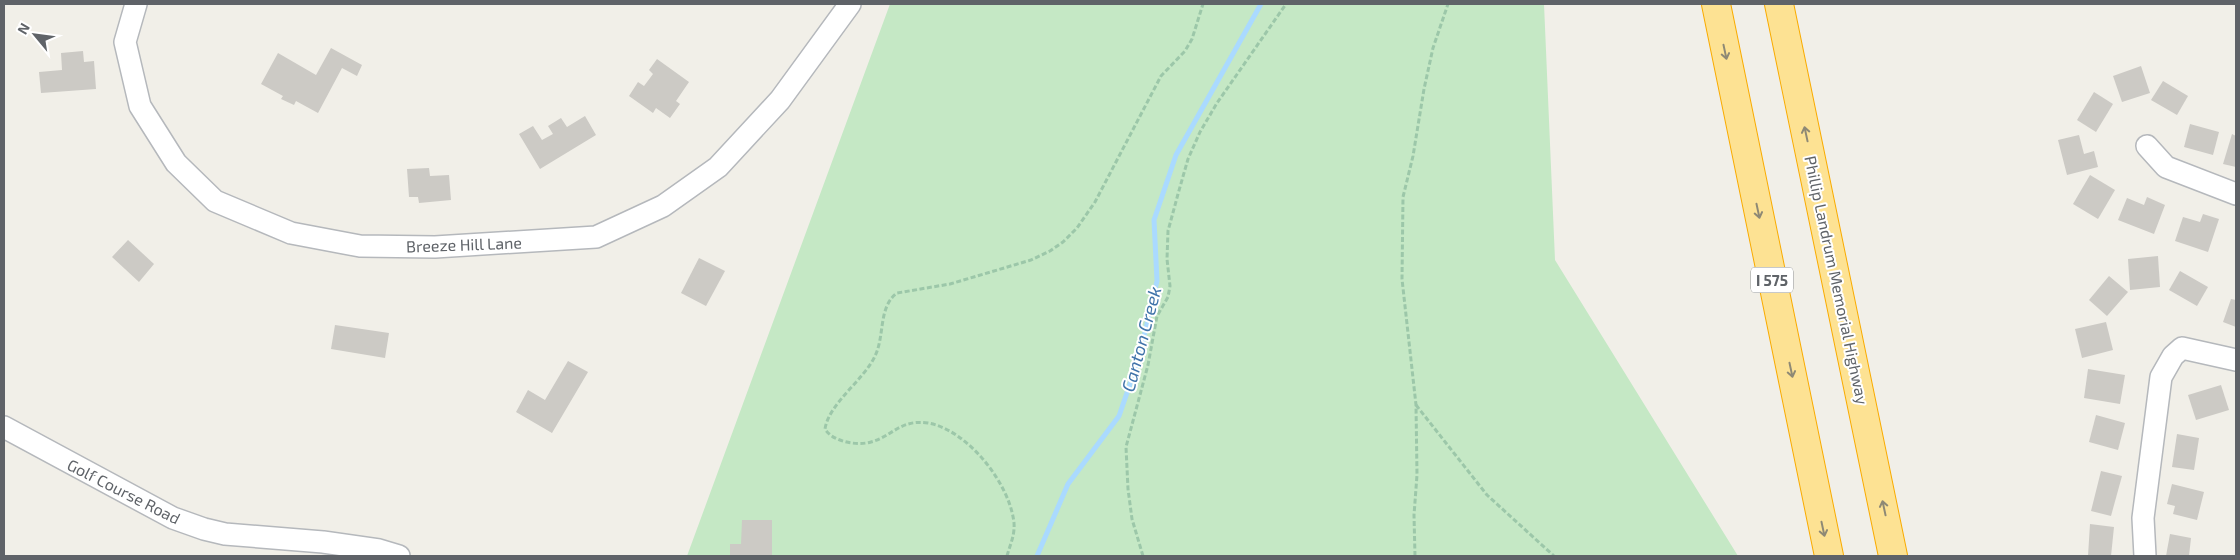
<svg xmlns="http://www.w3.org/2000/svg" width="2240" height="560" viewBox="0 0 2240 560" font-family="'Exo 2',sans-serif">
  <style>
    .green { fill: #c5e8c5 }
    .lines { fill: none; stroke-linecap: round; stroke-linejoin: round }
    .stream { stroke: #aadaff; stroke-width: 5 }
    .building { fill: #cccac5 }
    .minor-casing { stroke: #b5b8bc; stroke-width: 24 }
    .highway-casing { stroke: #f9ab00; stroke-width: 30 }
    .path { stroke: #9cc7a9; stroke-width: 3; stroke-dasharray: 5 2.5; stroke-linecap: butt }
    .minor { stroke: #fff; stroke-width: 21 }
    .highway { stroke: #fde293; stroke-width: 28 }
    .oneway { stroke: #8e8975 }
    .labels { text-anchor: middle; dominant-baseline: central; stroke-width: 4; stroke-linejoin: round; paint-order: stroke }
    .shield { fill: #fff; stroke: #8f9295; stroke-width: 1 }
    .shield-label { font-size: 15px; font-weight: bold; fill: #5f6368 }
    .street-label { font-size: 16px; fill: #5f6368; stroke: #fff }
    .water-label { font-size: 18px; font-style: italic; fill: #4174aa; stroke: #fff }
  </style>
  <rect width="100%" height="100%" fill="#f1efe8"/>
  <path class="green" d="M890 4H1544L1555 260 1738 556H687Z"/>
  <g class="lines">
    <path class="stream" d="M1037 556 1068 484 1119 416 1139 358 1157 281 1154 220 1176 155 1261 4"/>
  </g>
  <g class="building">
    <path d="M331 48 362 65 357 76 342 68 318 113 296 101 294 105 281 99 283 96 261 84 278 53 316 75Z"/>
    <path d="M83 51 84 62 94 61 96 89 41 93 39 72 62 70 61 53Z"/>
    <path d="M657 59 689 82 676 101 680 104 670 118 656 108 653 113 629 96 638 82 644 86 653 74 649 70Z"/>
    <path d="M2141 66 2150 93 2122 102 2113 76Z"/>
    <path d="M2163 81 2188 96 2177 115 2151 100Z"/>
    <path d="M2094 92 2113 104 2096 132 2077 120Z"/>
    <path d="M585 116 596 135 540 169 519 134 533 126 542 140 553 134 548 126 561 118 567 127Z"/>
    <path d="M2190 124 2219 132 2213 155 2184 147Z"/>
    <path d="M2232 134 2236 136V167L2223 164Z"/>
    <path d="M2079 135 2084 154 2094 151 2098 167 2067 175 2058 140Z"/>
    <path d="M429 168 430 176 449 175 451 200 419 203 418 197H409L407 169Z"/>
    <path d="M2090 175 2115 190 2098 219 2073 204Z"/>
    <path d="M2147 197 2165 205 2154 234 2118 220 2127 198 2144 205Z"/>
    <path d="M2203 214 2219 219 2208 252 2175 241 2183 217 2200 222Z"/>
    <path d="M128 240 154 264 139 282 112 257Z"/>
    <path d="M2158 256 2160 287 2130 290 2128 259Z"/>
    <path d="M699 258 725 271 706 306 681 293Z"/>
    <path d="M2180 271 2208 287 2197 306 2169 290Z"/>
    <path d="M2109 276 2128 292 2107 316 2089 300Z"/>
    <path d="M2231 299 2236 300V327L2223 322Z"/>
    <path d="M2106 322 2113 350 2082 358 2075 329Z"/>
    <path d="M335 325 389 333 385 358 331 349Z"/>
    <path d="M568 361 588 372 552 433 516 412 528 390 545 400Z"/>
    <path d="M2088 369 2125 375 2120 404 2084 398Z"/>
    <path d="M2221 385 2229 410 2196 420 2188 395Z"/>
    <path d="M2096 415 2125 423 2118 450 2089 442Z"/>
    <path d="M2177 434 2199 438 2194 470 2172 467Z"/>
    <path d="M2101 471 2122 476 2111 516 2091 511Z"/>
    <path d="M2172 484 2204 492 2197 520 2173 514 2175 506 2167 504Z"/>
    <path d="M742 520H772V556H730V544H741Z"/>
    <path d="M2090 524 2114 527 2111 556H2088Z"/>
    <path d="M2170 534 2191 538 2189 556H2166Z"/>
  </g>
  <g class="lines">
    <defs>
      <g id="minor">
        <path d="M136 4 125 42 140 106 176 163 215 201 291 233 360 246 435 247 596 237 663 206 718 167 780 100 850 4"/>
        <path d="M2147 146 2166 167 2236 194"/>
        <path d="M4 427 173 518 204 529 225 534 323 542 379 550 399 556"/>
        <path d="M2145 556 2143 518 2161 377 2173 356 2182 348 2236 360"/>
      </g>
      <g id="highway">
        <path d="M1716 4 1829 556"/>
        <path d="M1779 4 1893 556"/>
      </g>
    </defs>
    <use href="#minor" class="minor-casing"/>
    <use href="#highway" class="highway-casing"/>
    <g class="path">
      <path d="M1416 405 1487 495 1554 556"/>
      <path d="M1007 556C1010 545 1015 535 1014 523 1010 484 968 430 928 423 900 419 893 436 871 442 857 446 833 442 825 429 829 403 864 380 875 356 885 336 878 307 897 293L950 284 1031 260 1050 251 1063 242 1077 228 1095 202 1161 76 1185 51 1192 39 1203 4"/>
      <path d="M1143 556 1132 519 1128 489 1126 447 1148 365 1157 316 1168 297 1170 286 1167 259 1168 231 1178 194 1188 159 1200 132 1217 103 1286 4"/>
      <path d="M1415 556 1414 515 1417 475 1416 405 1402 279 1403 197 1413 156 1424 89 1433 48 1448 4"/>
    </g>
    <use href="#minor" class="minor"/>
    <use href="#highway" class="highway"/>
  </g>
  <defs><path id="oneway-shaft" d="M-6 0H5M1.5-3L5.5 0L1.5 3" fill="none" stroke-width="1.6" stroke-linecap="round" stroke-linejoin="round" transform="scale(1.25)"/></defs>
  <g class="oneway">
    <use href="#oneway-shaft" transform="translate(1725 52) rotate(78)"/>
    <use href="#oneway-shaft" transform="translate(1806 134) rotate(-102)"/>
    <use href="#oneway-shaft" transform="translate(1758 211) rotate(78)"/>
    <use href="#oneway-shaft" transform="translate(1791 370) rotate(78)"/>
    <use href="#oneway-shaft" transform="translate(1884 508) rotate(-102)"/>
    <use href="#oneway-shaft" transform="translate(1823 529) rotate(78)"/>
  </g>
  <g class="labels">
    <rect class="shield" x="1751" y="267.5" width="42" height="25" rx="4"/>
    <g class="shield-label">
      <text x="1772" y="280">I 575</text>
    </g>
    <g class="street-label">
      <text transform="translate(464 244) rotate(-2)">Breeze Hill Lane</text>
      <text transform="translate(1837 280) rotate(78)">Phillip Landrum Memorial Highway</text>
      <text transform="translate(124 491) rotate(27)">Golf Course Road</text>
    </g>
    <g class="water-label">
      <text transform="translate(1141 339) rotate(-75)">Canton Creek</text>
    </g>
  </g>
  <rect width="2240" height="560" fill="none" stroke="#5f6368" stroke-width="10"/>
  <g transform="translate(35 35) rotate(299)" stroke="#ffffff" stroke-width="4" paint-order="stroke">
  <path d="M0-4L9 19L0 12L-9 19Z" fill="#5f6368"/>
  <text y="-8" font-size="14" font-weight="bold" text-anchor="middle" fill="#5f6368">N</text>
  </g>
</svg>
